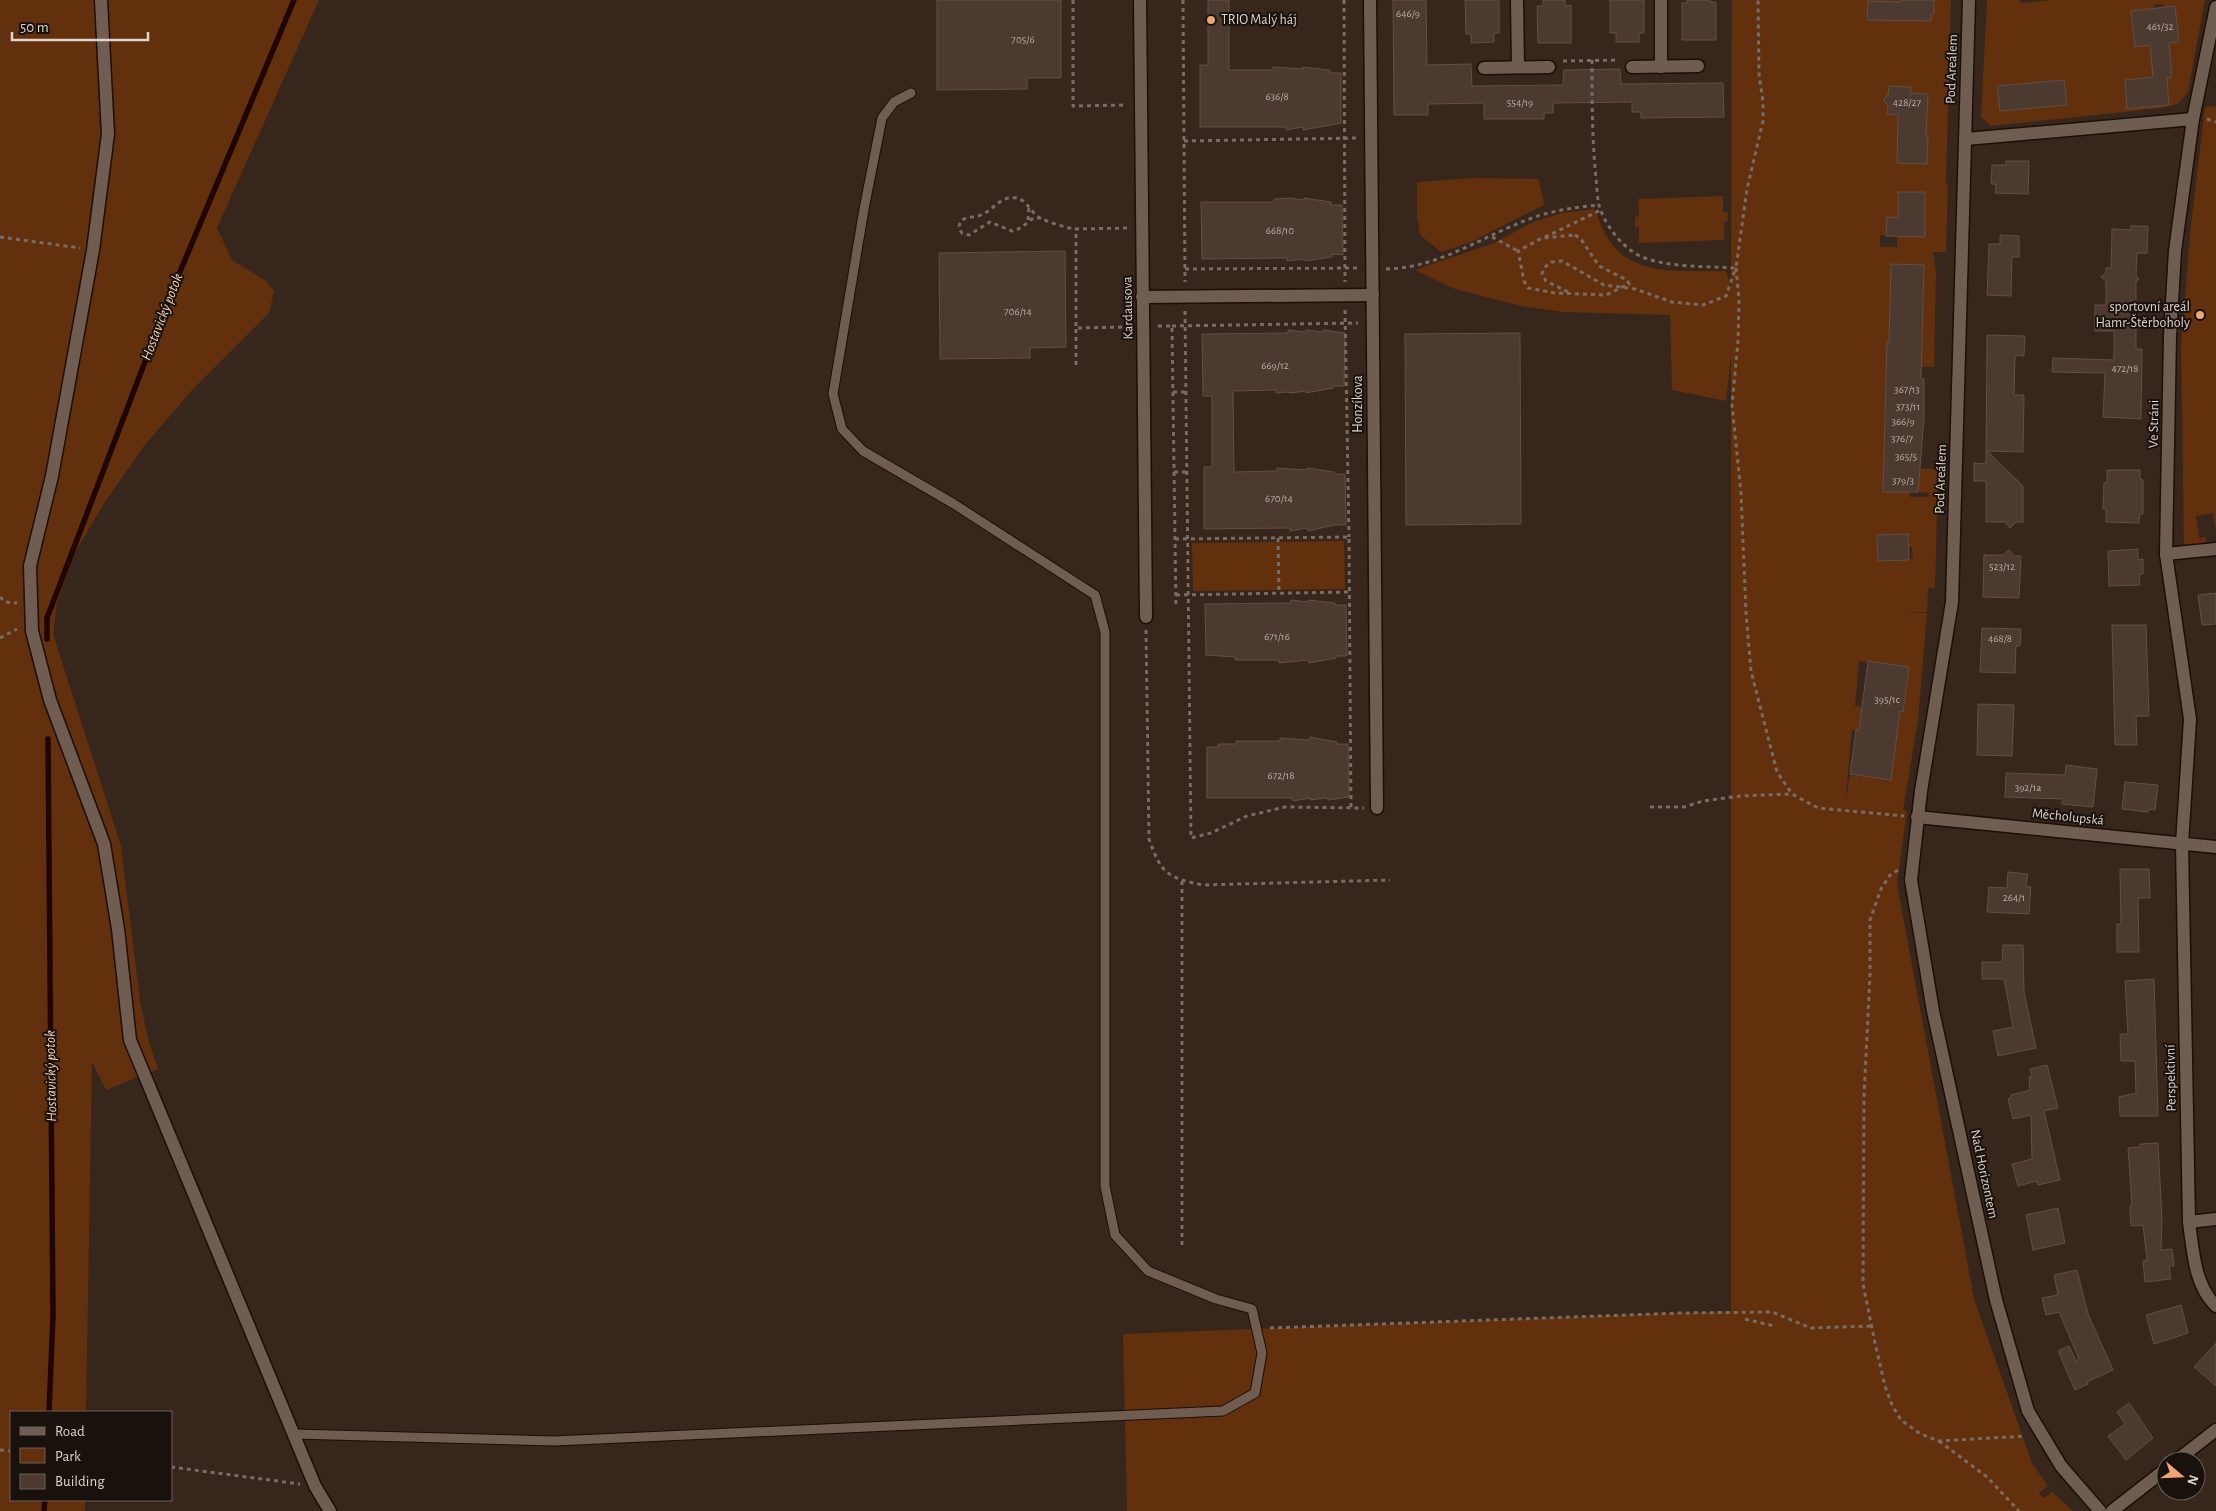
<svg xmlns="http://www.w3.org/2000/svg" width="2216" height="1511" viewBox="0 0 2216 1511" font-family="'Alegreya Sans',sans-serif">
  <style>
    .green { fill: #63300d; fill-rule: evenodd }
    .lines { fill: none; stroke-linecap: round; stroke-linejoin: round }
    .stream { stroke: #200500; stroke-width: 5.5 }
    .building { fill: #4c3a30; stroke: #624f45 }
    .service-casing { stroke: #1d0e06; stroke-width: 11 }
    .minor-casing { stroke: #1d0e06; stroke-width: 15 }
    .tertiary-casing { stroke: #1d0e06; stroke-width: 15 }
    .path { stroke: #7a6c64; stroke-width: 3; stroke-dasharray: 4 4; stroke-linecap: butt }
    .service { stroke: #705d52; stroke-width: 9 }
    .minor { stroke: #705d52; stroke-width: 12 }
    .tertiary { stroke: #705d52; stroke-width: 12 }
    .poi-dot { fill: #efa376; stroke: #18110c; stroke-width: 2 }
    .labels { text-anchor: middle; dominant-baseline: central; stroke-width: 4; stroke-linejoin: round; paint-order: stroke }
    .number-label { font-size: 11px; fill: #baaea6 }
    .poi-label { font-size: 14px; fill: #dfd4ce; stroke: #18110c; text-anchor: start }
    .street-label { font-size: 14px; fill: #dfd4ce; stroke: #18110c }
    .water-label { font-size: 15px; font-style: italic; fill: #f3cfbb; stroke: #18110c }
  </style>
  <rect width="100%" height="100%" fill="#36261c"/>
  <g class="green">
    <path d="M0 0H319L217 228 232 260 266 281 274 291 269 313 193 389 144 446 103 505 74 554 57 603 53 634 121 846 140 1001 148 1039 158 1069 106 1090 92 1062 86 1412H11V1500H85V1511H0Z"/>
    <path d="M1732 0H1901V2L1868 1 1867 20 1931 21V14H1934V0H1951L1946 183 1948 184 1946 252H1933L1936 273 1934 367H1922V343L1887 342 1883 491 1910 492V497H1928L1929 493 1918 492 1919 469H1938L1935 588H1928L1927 612H1903L1927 613 1918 720 1903 810 1907 811 1897 884 1974 1299 2032 1463 2048 1486 2039 1493 2044 1498 2052 1492 2073 1511H1127L1123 1334 1731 1311V358L1726 401 1672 390 1670 315 1564 312 1521 306 1455 289 1415 270 1494 243 1533 222 1562 213 1594 209C1600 222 1606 239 1616 249 1643 277 1690 270 1726 271L1731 288ZM1889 86 1910 87V93L1927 116 1888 114ZM1898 136H1928L1927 164 1897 163ZM1898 192H1925V214L1897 237V247H1880V235H1886L1887 217 1898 218ZM1924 265 1923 318H1890ZM1908 534 1909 547H1912L1913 559 1878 561 1877 535ZM1859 661 1909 667 1903 711 1855 706ZM1852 730 1897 735 1891 780 1850 775 1845 805Z"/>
    <path d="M1987 0H2020L2021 3 2051 0H2205L2188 92 2178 104 2161 108 1991 126 1981 117ZM2163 4 2164 7 2175 6 2179 42 2135 47 2131 11 2154 8V5ZM2171 62 2172 77 2167 78 2169 105 2128 109 2153 77ZM2064 80 2067 104 2000 111 1998 86Z"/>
    <path d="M2216 106V531L2213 513 2196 516 2199 538 2206 537V546H2184L2181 345 2191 224 2205 107Z"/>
    <path d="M1473 178 1539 179 1544 205 1471 242 1441 252 1420 235 1417 215V182Z"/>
    <path d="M1723 196V212L1728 213 1727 222H1724V240L1639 243V227H1635V217L1639 216 1638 199Z"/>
    <path d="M1344 541 1345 589 1193 591 1192 543Z"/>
  </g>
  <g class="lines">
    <g class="stream">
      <path d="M47 639V618L174 286 294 0"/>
      <path d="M48 739 53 1316 49 1412"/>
      <path d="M44 1511 45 1500"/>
    </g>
  </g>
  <g class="building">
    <path d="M937 0H1061V78H1027V89L937 90Z"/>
    <path d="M1208 0H1229V70H1273V67L1303 69V67L1330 70V73H1341V123L1303 130V127L1286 130V127H1200V65H1208Z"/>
    <path d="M1393 0H1426L1427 65 1471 64 1472 86 1563 85 1564 70 1620 69 1621 84 1723 83 1724 117 1641 118V112H1632V102L1553 103V113H1544V119H1484V103L1428 104V115H1394Z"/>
    <path d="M1465 0H1499V33H1494V42L1471 43V34H1466Z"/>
    <path d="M1543 0H1565V6L1571 5V43H1538L1537 6H1543Z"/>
    <path d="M1610 0H1644V33H1639V42H1616V33H1610Z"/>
    <path d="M1687 0H1710V2H1716V40H1682V3H1687Z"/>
    <path d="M1901 0H1934V14H1931V21L1867 20 1868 1 1901 2Z"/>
    <path d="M2175 6 2179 42 2169 43 2172 77 2167 78 2169 105 2127 109 2125 80 2153 77 2150 45 2135 47 2131 11Z"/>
    <path d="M2064 80 2067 105 2000 111 1997 86Z"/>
    <path d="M1889 86 1911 87 1910 93 1928 94 1926 136H1928L1927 164 1897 163 1898 115 1887 114 1888 105 1883 100 1888 95Z"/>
    <path d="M2006 161H2029L2028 194 1995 193 1996 184H1991L1992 165H2006Z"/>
    <path d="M1898 192H1925V237L1886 236 1887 217 1898 218Z"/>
    <path d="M1289 198 1304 200V198L1331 202V205H1342L1343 255 1332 254V257L1305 261 1304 259 1287 261V258L1202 259 1201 202H1274V199Z"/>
    <path d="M2131 226H2148L2147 253H2137L2136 276 2139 279 2136 282V349H2142L2141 419 2103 417 2105 373 2052 372 2053 358 2114 360V331H2095V305H2106V281L2101 277 2106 272V268H2111L2112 229 2131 230Z"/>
    <path d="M2000 235 2019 236V257H2012L2011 296 1987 295 1989 244H2000Z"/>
    <path d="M1065 251 1066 347 1030 348V358L940 359 939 253Z"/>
    <path d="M1891 264 1924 265 1921 379H1924V418L1918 492H1883L1887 342H1889Z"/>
    <path d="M1288 330 1305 332 1306 330 1323 332V330L1345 333 1344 386H1333V388L1306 393V391L1291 393 1286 392 1276 393V390L1233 391 1234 472 1277 471V468L1306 470 1307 468 1334 472V474H1345L1346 525H1334L1308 531 1307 528 1290 531V528L1204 529V467H1212V396H1203L1202 334 1288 333Z"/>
    <path d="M1520 333 1521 524 1406 525 1405 334Z"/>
    <path d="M1987 335 2025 336 2024 356 2016 355 2015 359 2014 395H2024L2023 452 1987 451 2023 486V522H2016L2010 528 2005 522H1986V481H1974V463L1986 464Z"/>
    <path d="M2107 470H2140V479L2143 480V514H2140L2139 523 2106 522V509H2103L2104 483H2107Z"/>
    <path d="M1908 534 1909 560 1878 561 1877 535Z"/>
    <path d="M2138 549V560L2143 559V574L2139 575 2140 585 2109 586 2108 551Z"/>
    <path d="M2009 550 2014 556H2021L2019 598 1983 597 1984 555H2003Z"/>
    <path d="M2216 593V624L2202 625 2198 595Z"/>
    <path d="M1291 600 1308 602V600L1335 603V605H1346L1347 656H1336V658L1309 663V660L1279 663V660H1235V657L1206 655 1205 604 1290 603Z"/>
    <path d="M2112 625H2146L2149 716H2136L2137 745H2115Z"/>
    <path d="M1982 628 2021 629 2020 646H2016L2015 673 1980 672Z"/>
    <path d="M1868 661 1909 667 1903 712 1900 711 1891 780 1850 774 1856 730H1859Z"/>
    <path d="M1978 704 2014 705 2012 756 1977 755Z"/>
    <path d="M1310 737 1337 742V744H1348L1349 797 1328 800 1327 798 1310 800V798L1293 801 1292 798H1207V747H1218V744H1236V741H1280V738L1309 740Z"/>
    <path d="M2066 765 2097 769 2093 807 2062 804 2063 799 2005 797 2006 773 2065 775Z"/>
    <path d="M2125 782 2158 785 2155 810 2149 809 2148 812 2122 809Z"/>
    <path d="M2120 869H2149L2150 898H2138L2139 952H2117V924H2121Z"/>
    <path d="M2008 872 2028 874 2026 886 2031 887 2029 914 1987 912 1989 887 2007 888Z"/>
    <path d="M2003 945H2023L2024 992 2036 1048 1998 1056 1993 1031 2013 1027 2004 979H1982V962H2002Z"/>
    <path d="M2154 979 2158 1116H2120L2119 1097 2136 1093 2135 1061H2121L2120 1034H2128L2125 981Z"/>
    <path d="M2047 1065 2058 1108 2044 1111 2060 1180 2038 1185 2037 1181 2018 1186 2012 1164 2032 1159 2031 1115 2013 1119 2008 1099 2011 1098V1095L2030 1090 2029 1077H2032L2030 1069Z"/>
    <path d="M2158 1143 2162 1220 2161 1250 2172 1249 2174 1266H2169L2171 1279 2145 1282 2143 1261 2147 1260 2143 1225 2131 1226 2130 1206 2132 1205 2128 1148 2140 1147V1144Z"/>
    <path d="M2058 1208 2065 1243 2033 1250 2026 1215Z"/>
    <path d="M2077 1270 2088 1314 2113 1370 2087 1382 2088 1384 2075 1390 2058 1351 2069 1346 2076 1361 2079 1359 2059 1312 2046 1315 2042 1298 2058 1295 2054 1275Z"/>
    <path d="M2181 1305 2188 1333 2154 1344 2146 1315Z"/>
    <path d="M2216 1343V1386L2194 1367Z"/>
    <path d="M2129 1403 2153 1438 2126 1460 2108 1436 2125 1424 2117 1412Z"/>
  </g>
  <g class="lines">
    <defs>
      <path id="service" d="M294 1434 554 1441 1223 1411 1255 1393 1262 1353 1252 1309 1216 1299 1148 1271 1115 1235 1105 1186V632L1095 595 954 504 863 451 842 429 833 394 864 209 882 118 894 102 911 93"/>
      <g id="minor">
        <path d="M101 0 108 134 93 250 52 476 30 566 32 631 50 700 104 844 118 929 130 1040 315 1486 330 1511"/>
        <path d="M1140 0 1146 617"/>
        <path d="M1370 0 1377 808"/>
        <path d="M1517 0 1518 67"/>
        <path d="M1969 0 1952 602 1921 791 1911 880 1933 1011 1996 1300 2028 1411 2061 1466 2100 1511"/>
        <path d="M2216 7 2193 119 2175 251 2170 336 2166 554 2190 719 2182 844 2189 1222C2193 1250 2194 1285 2216 1306"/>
        <path d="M1632 67 1698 66"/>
        <path d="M1661 67V0"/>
        <path d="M1484 68 1549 67"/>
        <path d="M1966 139 2193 119"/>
        <path d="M1142 297 1373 295"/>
        <path d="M2166 554 2216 549"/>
        <path d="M1917 817 2216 847"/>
        <path d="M2189 1222 2216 1219"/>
      </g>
      <g id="tertiary">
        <path d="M2176 1461 2216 1430"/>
        <path d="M2112 1511 2166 1469"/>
      </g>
    </defs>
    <use href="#service" class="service-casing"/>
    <use href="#minor" class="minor-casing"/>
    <use href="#tertiary" class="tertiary-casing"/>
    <g class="path">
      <path d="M1073 0V106L1126 105"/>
      <path d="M1183 0 1185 282"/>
      <path d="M1344 0 1345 282"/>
      <path d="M1592 60C1592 100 1592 139 1596 178 1597 187 1597 197 1599 205 1604 224 1623 249 1642 257 1671 268 1705 266 1736 268L1747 189 1763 121V102L1759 74 1758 0"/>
      <path d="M1563 61 1619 60"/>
      <path d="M2207 119 2216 122"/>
      <path d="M1184 141 1358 138"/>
      <path d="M1041 218H1033L1021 228 1012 231 990 222 969 235 962 233 959 229C959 216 969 218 978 216 990 213 997 201 1008 198 1026 194 1029 213 1042 219 1052 223 1065 228 1076 229"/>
      <path d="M1028 220 1029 207"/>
      <path d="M1127 228 1076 229V328L1128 327"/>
      <path d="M1575 235 1581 239 1599 266 1627 280 1629 284 1606 295 1555 293 1528 288 1524 281 1518 251 1542 238Z"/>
      <path d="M0 237 80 248"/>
      <path d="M1492 237 1518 251"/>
      <path d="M1545 237 1601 210"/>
      <path d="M1736 268 1739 299 1738 342 1732 405 1741 493 1746 613 1751 671 1777 772 1792 794 1818 808 1904 816"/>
      <path d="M1185 269 1357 268"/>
      <path d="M1386 269C1441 268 1485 234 1535 217 1556 210 1577 207 1599 205"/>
      <path d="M1568 292 1546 281 1542 274 1544 268 1551 262 1562 261 1604 285 1635 289 1672 302 1703 305 1726 296 1735 270"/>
      <path d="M1345 310 1349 537"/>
      <path d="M1185 311 1191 838 1211 833 1247 816 1285 807 1364 808"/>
      <path d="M1158 326H1172L1176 608"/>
      <path d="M1172 326 1358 323"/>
      <path d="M1076 365V328"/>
      <path d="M1173 392H1186"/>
      <path d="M1174 472H1187"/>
      <path d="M1278 538 1279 593"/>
      <path d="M1175 539 1349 537 1351 808"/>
      <path d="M1176 595 1349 592"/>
      <path d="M0 597 5 602 17 603"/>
      <path d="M1146 630 1149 839C1161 873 1167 878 1203 885L1390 880"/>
      <path d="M0 638 17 629"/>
      <path d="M1650 807H1684L1703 801 1740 796 1791 794"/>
      <path d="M1898 870 1890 875 1881 889 1870 920V974L1864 1096 1863 1284 1875 1343 1885 1386 1892 1405 1901 1420 1919 1433 1938 1441 2026 1436"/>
      <path d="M1182 881V1246"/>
      <path d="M1745 1319 1774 1326"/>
      <path d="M1270 1328 1681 1313 1772 1312 1811 1328 1872 1326"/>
      <path d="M1939 1441 1987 1477 2019 1511"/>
      <path d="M0 1450 11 1451"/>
      <path d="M171 1467 300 1484"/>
    </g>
    <use href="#service" class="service"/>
    <use href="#minor" class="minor"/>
    <use href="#tertiary" class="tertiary"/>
  </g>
  <g class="poi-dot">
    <circle cx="1211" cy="20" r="5"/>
    <circle cx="2200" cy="315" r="5"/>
  </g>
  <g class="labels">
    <g class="number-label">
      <text x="1408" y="13">646/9</text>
      <text x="2160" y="26">461/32</text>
      <text x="1023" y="39">705/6</text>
      <text x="1277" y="96">636/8</text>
      <text x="1520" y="102">554/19</text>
      <text x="1907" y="102">428/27</text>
      <text x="1280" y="230">668/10</text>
      <text x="1018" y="311">706/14</text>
      <text x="1275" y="365">669/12</text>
      <text x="2125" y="368">472/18</text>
      <text x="1907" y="389">367/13</text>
      <text x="1908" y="406">373/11</text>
      <text x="1903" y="421">366/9</text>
      <text x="1902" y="438">376/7</text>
      <text x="1906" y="456">365/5</text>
      <text x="1903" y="480">379/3</text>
      <text x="1279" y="498">670/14</text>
      <text x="2002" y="566">523/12</text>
      <text x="1277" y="636">671/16</text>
      <text x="2000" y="638">468/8</text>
      <text x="1887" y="699">395/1c</text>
      <text x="1281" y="775">672/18</text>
      <text x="2028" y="787">392/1a</text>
      <text x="2014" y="897">264/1</text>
    </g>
    <g class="poi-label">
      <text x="1221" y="20">TRIO Malý háj</text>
      <text x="2190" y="307" text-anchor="end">sportovní areál<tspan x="2190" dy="16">Hamr-Štěrboholy</tspan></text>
    </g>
    <g class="street-label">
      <text transform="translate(1952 69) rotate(-88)">Pod Areálem</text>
      <text transform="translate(1128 308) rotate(-91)">Kardausova</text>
      <text transform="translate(1358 404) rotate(-90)">Honzíkova</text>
      <text transform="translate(2154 424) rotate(-89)">Ve Stráni</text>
      <text transform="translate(1941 479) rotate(-88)">Pod Areálem</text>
      <text transform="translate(2068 817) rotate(6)">Měcholupská</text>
      <text transform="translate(2171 1078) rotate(-91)">Perspektivní</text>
      <text transform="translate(1984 1174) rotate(78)">Nad Horizontem</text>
    </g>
    <g class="water-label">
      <text transform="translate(162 317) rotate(-69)">Hostavický potok</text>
      <text transform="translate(51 1076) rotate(-91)">Hostavický potok</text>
    </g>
  </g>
  <rect x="10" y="1411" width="162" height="90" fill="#18110c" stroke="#685f5a"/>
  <rect x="20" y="1427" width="25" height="8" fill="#705d52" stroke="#685f5a"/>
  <text x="55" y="1436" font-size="15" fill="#dfd4ce">Road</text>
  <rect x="20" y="1448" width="25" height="15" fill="#63300d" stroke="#685f5a"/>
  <text x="55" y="1461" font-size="15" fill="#dfd4ce">Park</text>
  <rect x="20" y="1474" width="25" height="15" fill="#4c3a30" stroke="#685f5a"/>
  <text x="55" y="1486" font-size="15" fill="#dfd4ce">Building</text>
  <g transform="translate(2181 1476) rotate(109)"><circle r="24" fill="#18110c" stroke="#685f5a"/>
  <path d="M0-4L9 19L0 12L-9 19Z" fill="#efa376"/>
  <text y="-8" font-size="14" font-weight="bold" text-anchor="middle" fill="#dfd4ce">N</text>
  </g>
  <path d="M12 32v8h136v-8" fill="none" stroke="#dfd4ce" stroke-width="2.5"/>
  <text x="20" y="32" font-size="15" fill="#dfd4ce" stroke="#18110c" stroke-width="4" paint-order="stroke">50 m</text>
</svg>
